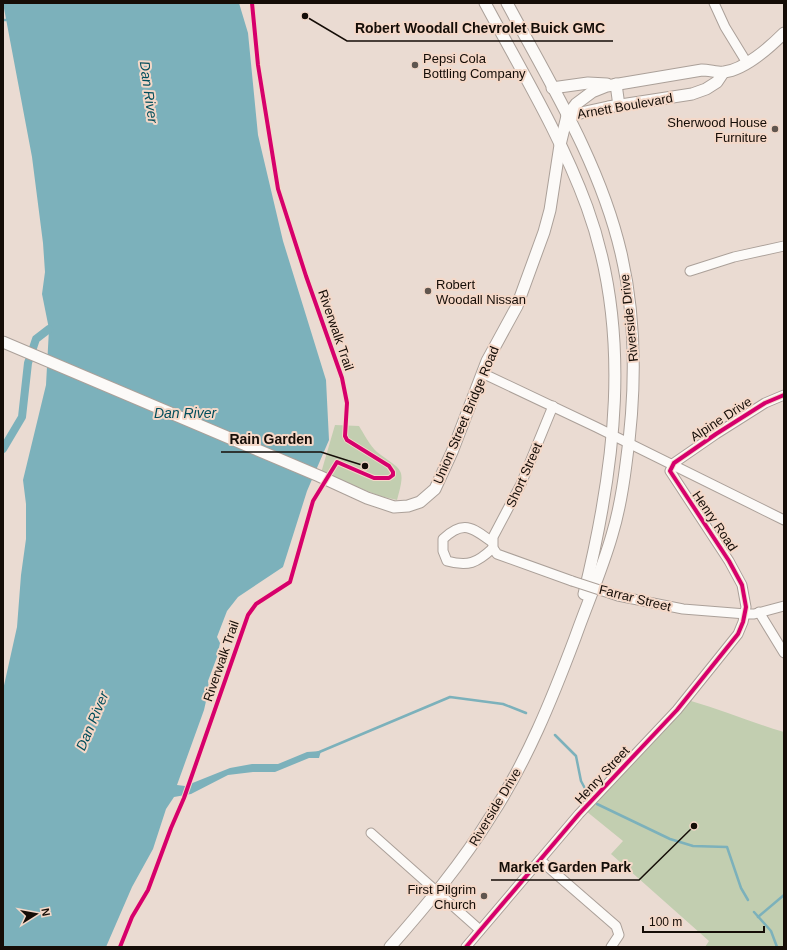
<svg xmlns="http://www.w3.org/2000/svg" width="787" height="950" viewBox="0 0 787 950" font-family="Helvetica,sans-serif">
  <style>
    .green { fill: #c2ceb0 }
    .water { fill: #7cb1bb }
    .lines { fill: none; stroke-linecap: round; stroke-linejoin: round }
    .stream { stroke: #7cb1bb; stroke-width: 2.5 }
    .canal { stroke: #7cb1bb; stroke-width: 8 }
    .minor-casing { stroke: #aba099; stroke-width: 11 }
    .major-casing { stroke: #aba099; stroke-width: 13 }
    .minor { stroke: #fcfaf8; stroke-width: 9 }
    .major { stroke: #fcfaf8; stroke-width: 11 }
    .minor-bridge-casing { stroke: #aba099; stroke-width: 11; stroke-linecap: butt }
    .minor-bridge { stroke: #fcfaf8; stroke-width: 9 }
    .cycleway-casing { stroke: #f4d8c8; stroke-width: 6 }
    .cycleway { stroke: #d6006c; stroke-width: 4 }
    .poi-dot { fill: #60554e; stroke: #f4d8c8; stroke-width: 1.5 }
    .labels { text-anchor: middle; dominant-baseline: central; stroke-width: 4; stroke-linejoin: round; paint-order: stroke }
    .poi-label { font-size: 13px; fill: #150d07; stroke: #f4d8c8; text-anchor: start }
    .street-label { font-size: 13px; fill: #150d07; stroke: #f4d8c8 }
    .water-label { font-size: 14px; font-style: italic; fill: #014d5b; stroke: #f4d8c8 }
    .leader { fill: none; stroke: #150d07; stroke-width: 1.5 }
    .callout-dot { fill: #150d07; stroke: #f4d8c8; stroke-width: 1.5 }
    .callout-label { font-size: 14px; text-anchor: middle; font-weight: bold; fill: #150d07; stroke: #f4d8c8; stroke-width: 4; stroke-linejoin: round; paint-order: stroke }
  </style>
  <rect width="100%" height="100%" fill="#eadbd2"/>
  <g class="green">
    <path d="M335 425 359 426C364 434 370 446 377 452 401 471 407 466 397 500L380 496 321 473Z"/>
    <path d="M691 701C723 710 753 723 784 732V947H705L709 941 611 854 623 841 586 811 665 725Z"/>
  </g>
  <path class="water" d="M3 3H239L248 33 258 135 283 241 326 380 329 440 307 491 283 567 238 597 227 611 217 637 220 643 217 657 208 681 209 688 204 710 177 785 185 786 230 768 252 764H278L307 752 321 751 319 758H309L275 772H253L228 775 191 794 174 797 166 809 153 849 132 887 106 947H3V690L17 627 21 575 26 539V504L23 480 46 385 49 329 42 294 45 272 43 243 32 157Z"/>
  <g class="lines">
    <g class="stream">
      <path d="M3 20H6"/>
      <path d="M555 735 576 756 581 781 588 794"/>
      <path d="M317 753 450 697 503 704 526 713"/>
      <path d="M597 804 670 839 693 846 727 847 741 888 748 900"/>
      <path d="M754 912 771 931 777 947"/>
      <path d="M758 917 784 895"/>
    </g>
    <path class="canal" d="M3 449 22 417 28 363 36 339 49 329"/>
    <defs>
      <g id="minor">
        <path d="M714 3 725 27 747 63"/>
        <path d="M690 271 734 257 784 246"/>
        <path d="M482 373 596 427 784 520"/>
        <path d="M553 406 521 484 493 537V548L497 554 572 581"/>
        <path d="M492 542C472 527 463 520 443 539V551L447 561C468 567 477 563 493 548"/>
        <path d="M618 596 683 609 746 614H754L784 606"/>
        <path d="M759 612 784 653"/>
        <path d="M371 833 480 930"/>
        <path d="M540 860 616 926 619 935 611 947"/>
        <path d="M466 947 579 814 677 710 738 634 743 622 746 607 742 585 729 561 670 471 674 463 716 434 765 403 784 395"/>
      </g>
      <g id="major">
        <path d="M485 3C521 70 561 136 587 207 633 333 615 468 584 594"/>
        <path d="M616 84 619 106"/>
        <path d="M552 88 588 83 607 84"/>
        <path d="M567 116 608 107 692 94 706 89 717 82 723 73"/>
        <path d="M3 342 319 476 367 498 394 507 408 506 420 502 435 489 452 452 487 361 517 306 544 232 550 210 560 145 567 116 576 104 592 92 607 86 702 70C709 70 719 73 724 72 744 70 770 47 784 33"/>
        <path d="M390 947C426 906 462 863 491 816 527 761 552 699 575 638 587 604 602 570 612 535 619 512 623 488 626 464 636 394 637 322 621 253 600 163 550 83 507 3"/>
      </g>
    </defs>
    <use href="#minor" class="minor-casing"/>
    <use href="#major" class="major-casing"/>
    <use href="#minor" class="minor"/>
    <use href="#major" class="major"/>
    <defs>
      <path id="minor-bridge" d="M572 581 618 596"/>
    </defs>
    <use href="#minor-bridge" class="minor-bridge-casing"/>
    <use href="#minor-bridge" class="minor-bridge"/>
    <defs>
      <g id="cycleway">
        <path d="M120 947 132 917 148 890 171 828 184 798 248 615 256 604 290 582 313 501 337 462 374 478H389L393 475V472L389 466 347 440 345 436 347 403 342 378 306 276 278 189 258 65 252 3"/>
        <path d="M466 947 579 814 677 710 738 634 743 622 746 607 742 585 729 561 670 471 674 463 716 434 765 403 784 395"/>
      </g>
    </defs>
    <use href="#cycleway" class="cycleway-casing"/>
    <use href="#cycleway" class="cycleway"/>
  </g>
  <g class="poi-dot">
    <circle cx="415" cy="65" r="4"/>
    <circle cx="775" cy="129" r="4"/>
    <circle cx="428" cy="291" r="4"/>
    <circle cx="484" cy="896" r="4"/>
  </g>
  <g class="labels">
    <g class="poi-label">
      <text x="423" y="58">Pepsi Cola<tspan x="423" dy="15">Bottling Company</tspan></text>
      <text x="767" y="122" text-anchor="end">Sherwood House<tspan x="767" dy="15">Furniture</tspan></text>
      <text x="436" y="284">Robert<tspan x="436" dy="15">Woodall Nissan</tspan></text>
      <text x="476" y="889" text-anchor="end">First Pilgrim<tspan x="476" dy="15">Church</tspan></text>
    </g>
    <g class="street-label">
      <text transform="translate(625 106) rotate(-10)">Arnett Boulevard</text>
      <text transform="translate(629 318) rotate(-96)">Riverside Drive</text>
      <text transform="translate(336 330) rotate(71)">Riverwalk Trail</text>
      <text transform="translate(466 415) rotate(-67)">Union Street Bridge Road</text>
      <text transform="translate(721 419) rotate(-33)">Alpine Drive</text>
      <text transform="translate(524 475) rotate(-66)">Short Street</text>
      <text transform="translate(715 521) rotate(56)">Henry Road</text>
      <text transform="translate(635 598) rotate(14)">Farrar Street</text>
      <text transform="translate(221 661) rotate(-71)">Riverwalk Trail</text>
      <text transform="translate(602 775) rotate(-47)">Henry Street</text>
      <text transform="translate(495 807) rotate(-59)">Riverside Drive</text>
    </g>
    <g class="water-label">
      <text transform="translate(149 92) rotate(82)">Dan River</text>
      <text x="185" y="413">Dan River</text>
      <text transform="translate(92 721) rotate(-67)">Dan River</text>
    </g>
  </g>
  <path class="leader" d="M305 16L347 41H613M365 466L321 452H221M694 826L639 880H491"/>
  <g class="callout-dot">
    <circle cx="305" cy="16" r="4"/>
    <circle cx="365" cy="466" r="4"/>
    <circle cx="694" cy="826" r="4"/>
  </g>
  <g class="callout-label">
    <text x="480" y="33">Robert Woodall Chevrolet Buick GMC</text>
    <text x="271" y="444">Rain Garden</text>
    <text x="565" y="872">Market Garden Park</text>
  </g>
  <rect width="787" height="950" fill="none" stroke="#150d07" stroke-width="8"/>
  <g transform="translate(36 914) rotate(79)" stroke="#f4d8c8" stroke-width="3" paint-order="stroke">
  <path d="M0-3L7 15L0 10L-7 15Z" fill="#150d07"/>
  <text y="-6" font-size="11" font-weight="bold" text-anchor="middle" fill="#150d07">N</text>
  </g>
  <path d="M643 926v6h121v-6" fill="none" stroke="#150d07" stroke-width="2"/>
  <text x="649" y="926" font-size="12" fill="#150d07" stroke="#f4d8c8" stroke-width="3" paint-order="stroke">100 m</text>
</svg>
